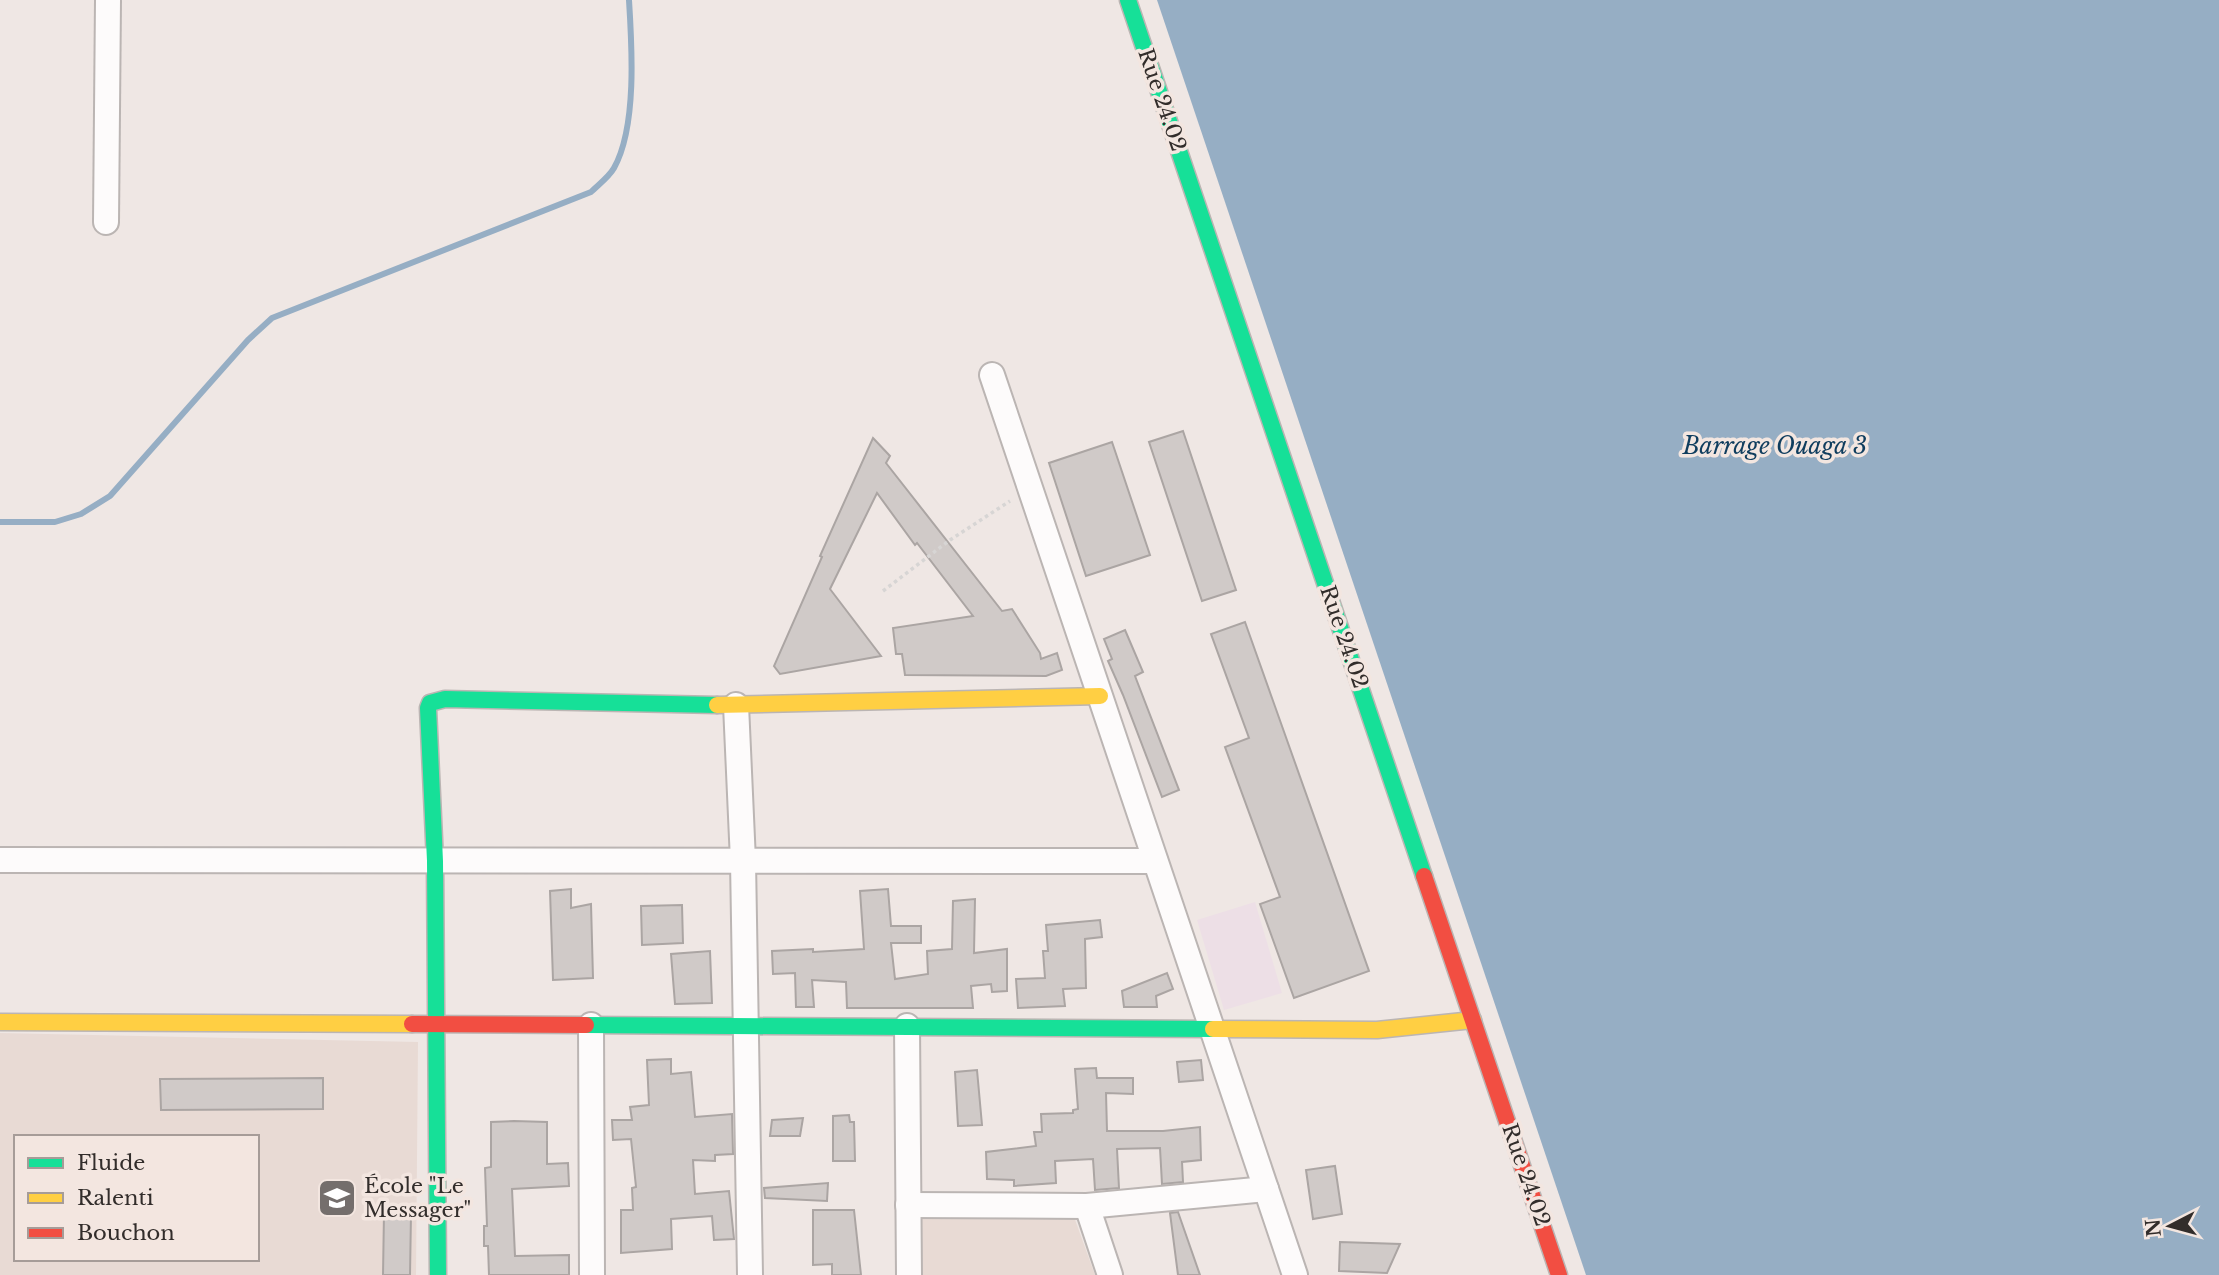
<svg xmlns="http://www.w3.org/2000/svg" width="2219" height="1275" viewBox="0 0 2219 1275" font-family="'Libre Baskerville',serif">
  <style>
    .built { fill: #e8dad4; fill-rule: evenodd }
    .industrial { fill: #eddfe6 }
    .water { fill: #96aec4 }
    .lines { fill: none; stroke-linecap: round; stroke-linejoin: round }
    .stream { stroke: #96aec4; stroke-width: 6 }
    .building { fill: #d0cac8; stroke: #aba5a3; stroke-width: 2 }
    .street-casing { stroke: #bbb5b3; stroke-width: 28 }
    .fast-casing { stroke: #bbb5b3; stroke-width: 19 }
    .slow-casing { stroke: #bbb5b3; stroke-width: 19 }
    .jam-casing { stroke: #bbb5b3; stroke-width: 19 }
    .path { stroke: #d7d5d4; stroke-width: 3.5; stroke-dasharray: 3.5 3.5; stroke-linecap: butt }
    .street { stroke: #fdfbfb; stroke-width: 24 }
    .fast { stroke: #16e098; stroke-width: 16 }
    .slow { stroke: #ffcf43; stroke-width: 16 }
    .jam { stroke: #f24e42; stroke-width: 16 }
    .labels { text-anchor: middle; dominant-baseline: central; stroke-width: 7; stroke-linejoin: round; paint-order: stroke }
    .street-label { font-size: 21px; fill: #322d2b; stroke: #f3e6e0 }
    .poi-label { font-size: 21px; fill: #322d2b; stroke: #f3e6e0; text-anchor: start }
    .water-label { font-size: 23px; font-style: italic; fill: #0f3d5e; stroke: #f3e6e0 }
  </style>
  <rect width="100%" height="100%" fill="#efe7e4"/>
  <g class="built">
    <path d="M0 1033 418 1042 416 1275H0ZM16 1137H257V1259H16Z"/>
    <path d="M921 1202 1069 1203 1095 1275H922Z"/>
  </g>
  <path class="industrial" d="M1255 902 1282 993 1224 1010 1197 920Z"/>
  <path class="water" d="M1157 0H2219V1275H1586Z"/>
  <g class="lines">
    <path class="stream" d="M0 522H55L81 514 110 496 248 340 272 318 591 192C598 185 609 177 614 168 637 127 632 47 629 0"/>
  </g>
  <g class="building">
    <path d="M1183 431 1236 590 1202 601 1149 442Z"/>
    <path d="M873 438 890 456 886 463 1002 611 1012 609 1040 653 1041 659 1057 653 1062 670 1046 676 905 675 902 654H896L893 628 973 616 917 543 915 545 877 493 830 589 881 656 780 674 774 666 822 557 820 556Z"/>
    <path d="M1112 442 1150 555 1086 576 1049 463Z"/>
    <path d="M1245 622 1369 971 1294 998 1260 904 1280 897 1225 747 1249 738 1211 634Z"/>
    <path d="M1125 630 1143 672 1135 676 1179 790 1162 797 1123 695 1108 661 1112 659 1104 639Z"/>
    <path d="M571 889V908L591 904 593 978 553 980 550 891Z"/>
    <path d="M888 889 891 926H921V943H891L895 979 928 974 927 951 952 949 953 901 975 899 974 953 1007 949V991L992 992 991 984 971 986 973 1008H847L846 982 812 980 814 1007H796L795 973 773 974 772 951 813 949V952L864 949 860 891Z"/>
    <path d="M682 905 683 943 642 945 641 906Z"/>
    <path d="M1100 920 1102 937 1085 939 1086 988 1063 989 1065 1006 1018 1008 1016 979 1045 978 1043 951H1048L1046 925Z"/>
    <path d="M710 951 712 1003 675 1004 671 954Z"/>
    <path d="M1167 973 1173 989 1156 996 1157 1007H1124L1122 991Z"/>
    <path d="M671 1059V1074L691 1072 695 1117 732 1114 733 1154 715 1155V1161L693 1160 695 1194 729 1191 734 1239 714 1240 712 1216 671 1219 672 1249 621 1253V1210H633L632 1188 636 1187 631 1139 613 1140 612 1120H632L630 1107 649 1105 647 1060Z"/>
    <path d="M1201 1060 1203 1080 1179 1082 1177 1062Z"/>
    <path d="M1096 1068 1097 1078H1133V1094L1106 1093 1107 1131H1163L1200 1127 1201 1160 1182 1162 1183 1182 1162 1184 1160 1148 1117 1149 1119 1188 1095 1190 1093 1159 1055 1161 1056 1183 1014 1186V1180L987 1179 986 1152 1036 1146 1034 1132H1042L1041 1114 1073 1113V1110L1078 1109 1075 1069Z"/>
    <path d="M977 1070 982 1125 958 1126 955 1072Z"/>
    <path d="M323 1078V1109L161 1110 160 1079Z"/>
    <path d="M849 1115 850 1122H854L855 1161H833V1116Z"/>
    <path d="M803 1118 800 1136H770L772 1120Z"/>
    <path d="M514 1121 547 1122V1164L568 1163 569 1186 512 1189 515 1256 569 1255V1275H489L488 1246H484V1226H487L485 1168 491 1167V1122Z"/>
    <path d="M1335 1166 1342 1214 1313 1219 1306 1170Z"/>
    <path d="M828 1183 827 1201 765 1198 764 1188Z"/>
    <path d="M813 1210H854L861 1275H832V1264L813 1265Z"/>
    <path d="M1178 1212 1200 1275H1178L1170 1213Z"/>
    <path d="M384 1213H411L410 1275H383Z"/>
    <path d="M1340 1242 1400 1244 1387 1273 1339 1271Z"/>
  </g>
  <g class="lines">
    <defs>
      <g id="street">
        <path d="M106 222 108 0"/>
        <path d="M992 375 1295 1275"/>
        <path d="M736 705 743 861 750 1275"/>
        <path d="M0 860 1155 861"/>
        <path d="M591 1025 592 1275"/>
        <path d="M907 1026 909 1275"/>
        <path d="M908 1205 1087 1206 1266 1189"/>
        <path d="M1087 1206 1110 1275"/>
      </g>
      <g id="fast">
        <path d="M1128 0 1424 876"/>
        <path d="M586 1025 1213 1029"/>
        <path d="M438 1275 435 861 428 708 430 703 445 699 717 705"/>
      </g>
      <g id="slow">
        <path d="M717 705 1100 696"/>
        <path d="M0 1022 412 1024"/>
        <path d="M1213 1029 1377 1030 1473 1020"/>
      </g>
      <g id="jam">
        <path d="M1424 876 1559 1275"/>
        <path d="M412 1024 586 1025"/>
      </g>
    </defs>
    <use href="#street" class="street-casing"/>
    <use href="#fast" class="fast-casing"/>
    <use href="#slow" class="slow-casing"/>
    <use href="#jam" class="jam-casing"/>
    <path class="path" d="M883 591 950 540 1010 501"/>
    <use href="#street" class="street"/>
    <use href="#fast" class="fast"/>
    <use href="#slow" class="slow"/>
    <use href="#jam" class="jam"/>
  </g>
  <defs>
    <symbol id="school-square" viewBox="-11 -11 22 22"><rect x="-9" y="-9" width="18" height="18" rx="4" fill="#746e6c" stroke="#f3e6e0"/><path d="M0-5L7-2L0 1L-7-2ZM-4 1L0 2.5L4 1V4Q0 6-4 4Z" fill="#fff"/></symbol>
  </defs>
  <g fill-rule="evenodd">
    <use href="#school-square" x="315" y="1176" width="44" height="44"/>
  </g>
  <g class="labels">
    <g class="street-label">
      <text transform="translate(1162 100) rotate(71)">Rue 24.02</text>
      <text transform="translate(1344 637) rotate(71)">Rue 24.02</text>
      <text transform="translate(1526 1175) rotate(71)">Rue 24.02</text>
    </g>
    <g class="poi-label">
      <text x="364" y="1186">École "Le<tspan x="364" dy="24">Messager"</tspan></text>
    </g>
    <g class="water-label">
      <text x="1775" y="446">Barrage Ouaga 3</text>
    </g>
  </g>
  <rect x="14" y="1135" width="245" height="126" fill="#f3e6e0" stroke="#a69c98" stroke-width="2"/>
  <rect x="28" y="1158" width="35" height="10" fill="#16e098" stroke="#a69c98" stroke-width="2"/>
  <text x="77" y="1170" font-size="21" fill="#322d2b">Fluide</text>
  <rect x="28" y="1193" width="35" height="10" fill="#ffcf43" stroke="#a69c98" stroke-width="2"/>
  <text x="77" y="1205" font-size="21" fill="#322d2b">Ralenti</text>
  <rect x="28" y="1228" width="35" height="10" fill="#f24e42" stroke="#a69c98" stroke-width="2"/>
  <text x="77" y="1240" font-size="21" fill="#322d2b">Bouchon</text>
  <g transform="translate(2170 1226) rotate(264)" stroke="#f3e6e0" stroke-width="5" paint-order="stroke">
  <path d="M0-5L12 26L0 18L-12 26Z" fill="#322d2b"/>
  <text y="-10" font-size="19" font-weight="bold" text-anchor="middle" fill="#322d2b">N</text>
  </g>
</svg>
